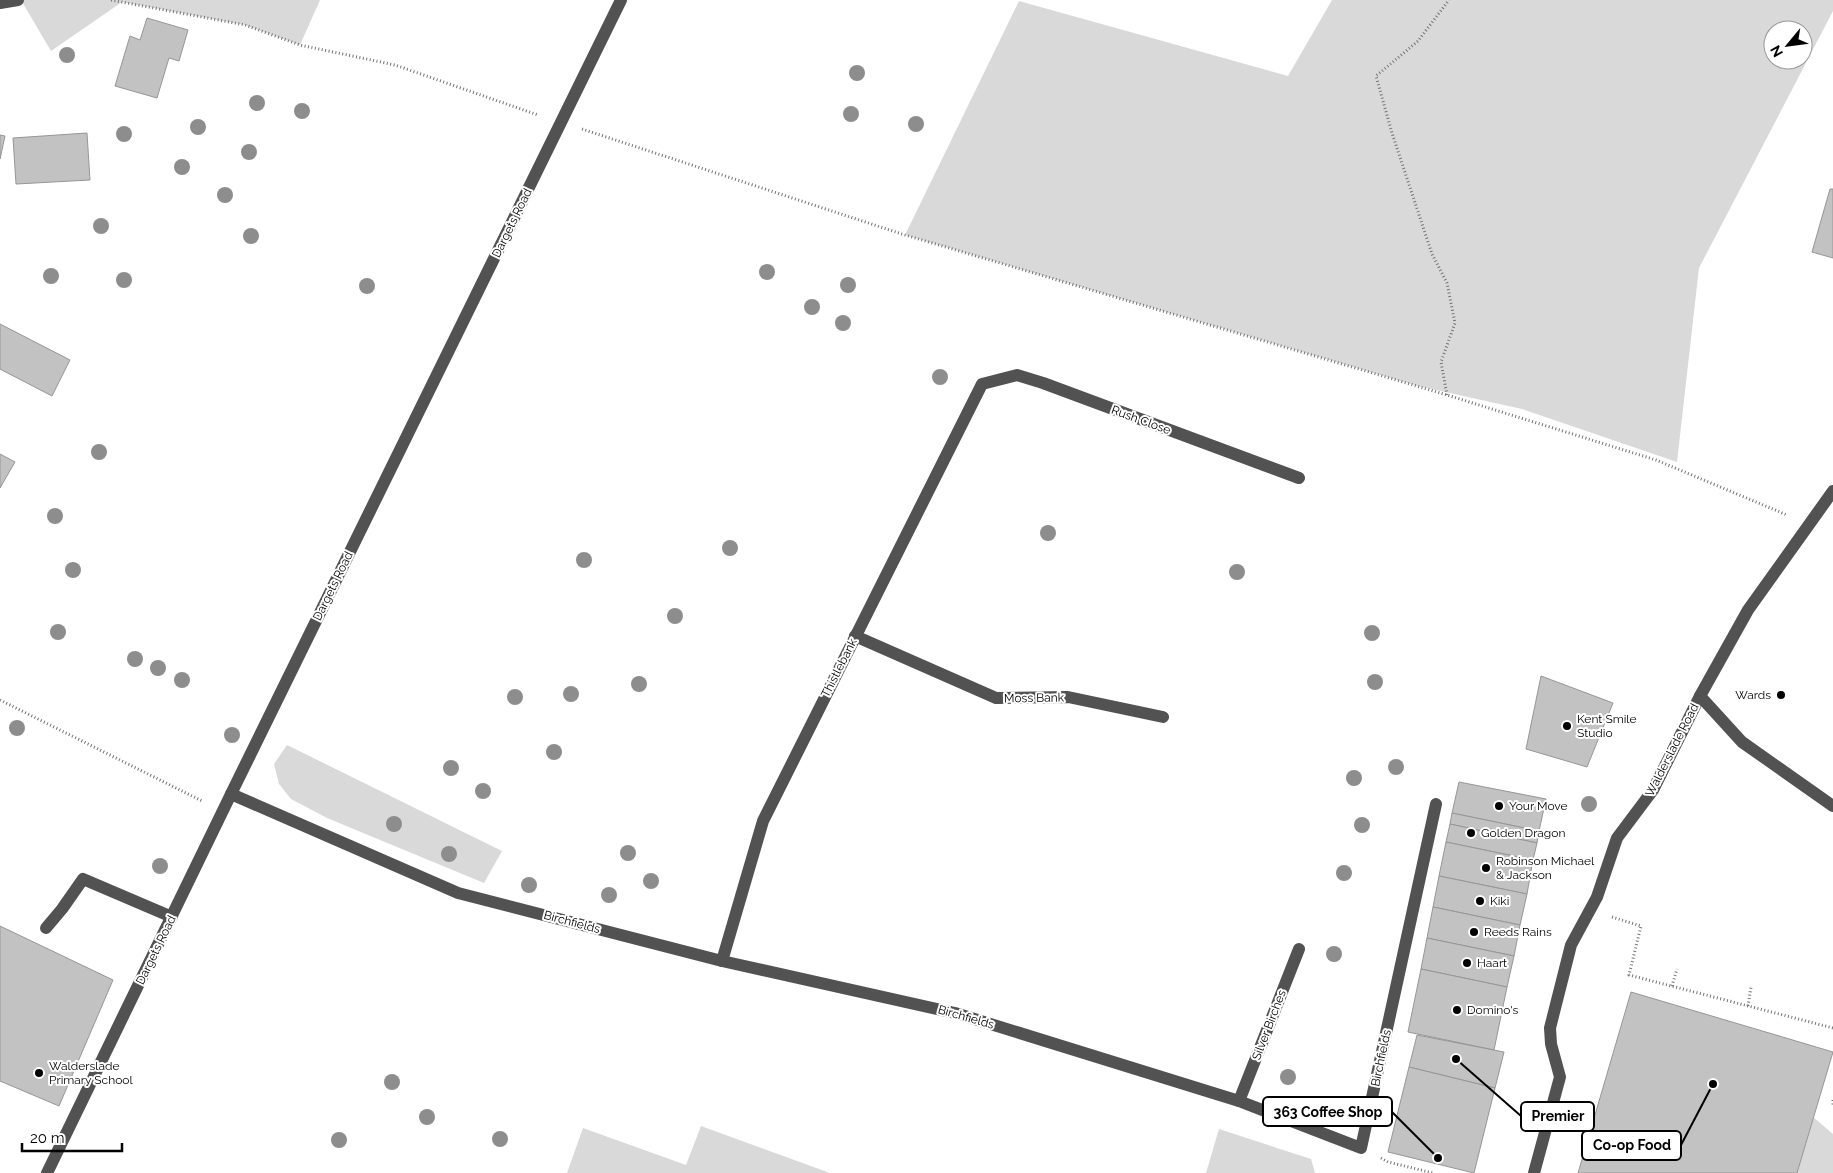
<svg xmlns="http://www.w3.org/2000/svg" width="1833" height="1173" viewBox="0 0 1833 1173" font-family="Raleway,sans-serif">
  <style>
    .green { fill: #d9d9d9; fill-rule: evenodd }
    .building { fill: #c2c2c2; stroke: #969696 }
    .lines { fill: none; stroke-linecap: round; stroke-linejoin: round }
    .path { stroke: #747474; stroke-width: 3; stroke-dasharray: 1 2.5; stroke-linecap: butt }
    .minor { stroke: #525252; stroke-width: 12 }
    .tree { fill: #8d8d8d }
    .poi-dot { fill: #000; stroke: #fff; stroke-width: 2 }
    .labels { text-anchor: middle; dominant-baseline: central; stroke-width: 4; stroke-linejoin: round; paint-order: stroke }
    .street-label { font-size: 12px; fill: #000; stroke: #fff }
    .poi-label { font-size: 12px; fill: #000; stroke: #fff; text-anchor: start }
    .leader { fill: none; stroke: #000; stroke-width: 2 }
    .callout-dot { fill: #000; stroke: #fff; stroke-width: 2 }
    .callout { fill: #fff; stroke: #000; stroke-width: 2 }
    .callout-label { font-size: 14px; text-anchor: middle; font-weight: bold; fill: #000 }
  </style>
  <rect width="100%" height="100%" fill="#fff"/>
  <g class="green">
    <path d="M21 0H320L300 45 245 25 122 2 51 51Z"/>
    <path d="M1332 0H1833V11L1699 268 1677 462 1522 409 1418 386 905 235 1019 1 1288 76ZM1773 30H1803V60H1773Z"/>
    <path d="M287 745 502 851 484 883 327 818 291 799 279 784 274 764Z"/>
    <path d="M1813 1117 1833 1134V1173H1797Z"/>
    <path d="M701 1126 830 1173H567L583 1128 686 1165Z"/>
    <path d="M1219 1129 1311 1159 1315 1173H1206Z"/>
  </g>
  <g class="building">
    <path d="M147 18 188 30 179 61 169 58 157 98 115 86 130 36 140 40Z"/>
    <path d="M87 133 90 180 16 184 13 138Z"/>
    <path d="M0 135 5 136 0 159Z"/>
    <path d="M1830 189H1833V258L1812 252Z"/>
    <path d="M0 324 70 360 52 396 0 369Z"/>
    <path d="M0 454 15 462 0 488Z"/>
    <path d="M1541 676 1613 703 1587 767 1526 749Z"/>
    <path d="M1459 782 1546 799 1539 831 1452 813Z"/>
    <path d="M1452 813 1539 831 1537 843 1450 824Z"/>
    <path d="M1450 824 1537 843 1533 860 1446 842Z"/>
    <path d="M1446 842 1533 860 1527 894 1439 876Z"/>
    <path d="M1439 876 1527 894 1520 925 1433 907Z"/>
    <path d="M1433 907 1520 925 1514 956 1427 938Z"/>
    <path d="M0 926 113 980 59 1106 0 1081Z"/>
    <path d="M1427 938 1514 956 1507 987 1421 969Z"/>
    <path d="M1421 969 1507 987 1494 1050 1408 1032Z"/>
    <path d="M1631 992 1833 1052 1797 1173H1578Z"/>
    <path d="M1417 1035 1504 1052 1495 1088 1409 1067Z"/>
    <path d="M1409 1067 1495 1088 1474 1173 1388 1152Z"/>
  </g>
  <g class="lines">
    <g class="path">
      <path d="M111 0 245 25 300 45 395 65 538 115"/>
      <path d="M582 129 905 235 1447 395 1656 460 1787 515"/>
      <path d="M1447 395 1441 362 1455 323 1447 283 1432 254 1392 133 1376 76 1418 41 1449 0"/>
      <path d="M0 700 202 801"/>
      <path d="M1612 917 1641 926 1629 975 1833 1028"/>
      <path d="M1672 986 1677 969"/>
      <path d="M1748 1006 1751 987"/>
      <path d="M1833 1100V1105"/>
      <path d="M1381 1158 1388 1162 1433 1173"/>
    </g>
    <g class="minor">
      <path d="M0 3 18 0"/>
      <path d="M855 636 996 698 1068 697 1163 717"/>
      <path d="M1700 696 1742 742 1833 806"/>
      <path d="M231 794 458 893 722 961 955 1013 1239 1101 1361 1148 1436 804"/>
      <path d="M46 928 62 909 83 879 172 917"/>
      <path d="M722 961 763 821 982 384 1017 375 1043 383 1299 478"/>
      <path d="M1239 1101 1299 949"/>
      <path d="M47 1173 231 794 621 0"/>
      <path d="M1534 1173 1560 1077 1551 1044 1550 1028 1571 945 1597 897 1617 838 1653 790 1700 696 1748 610 1833 491"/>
    </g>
  </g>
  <g class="tree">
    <circle cx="67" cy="55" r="8"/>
    <circle cx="857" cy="73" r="8"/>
    <circle cx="257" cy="103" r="8"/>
    <circle cx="302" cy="111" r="8"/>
    <circle cx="851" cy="114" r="8"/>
    <circle cx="916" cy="124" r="8"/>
    <circle cx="198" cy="127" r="8"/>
    <circle cx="124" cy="134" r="8"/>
    <circle cx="249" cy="152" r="8"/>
    <circle cx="182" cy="167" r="8"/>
    <circle cx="225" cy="195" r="8"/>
    <circle cx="101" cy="226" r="8"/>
    <circle cx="251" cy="236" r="8"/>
    <circle cx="767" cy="272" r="8"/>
    <circle cx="51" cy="276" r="8"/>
    <circle cx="124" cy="280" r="8"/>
    <circle cx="848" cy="285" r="8"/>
    <circle cx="367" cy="286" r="8"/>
    <circle cx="812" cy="307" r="8"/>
    <circle cx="843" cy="323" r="8"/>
    <circle cx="940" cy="377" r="8"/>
    <circle cx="99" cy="452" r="8"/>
    <circle cx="55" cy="516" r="8"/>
    <circle cx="1048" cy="533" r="8"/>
    <circle cx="730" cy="548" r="8"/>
    <circle cx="584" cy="560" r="8"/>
    <circle cx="73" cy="570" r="8"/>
    <circle cx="1237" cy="572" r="8"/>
    <circle cx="675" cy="616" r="8"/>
    <circle cx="58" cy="632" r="8"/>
    <circle cx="1372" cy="633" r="8"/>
    <circle cx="135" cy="659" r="8"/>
    <circle cx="158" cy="668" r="8"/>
    <circle cx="182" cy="680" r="8"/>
    <circle cx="1375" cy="682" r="8"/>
    <circle cx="639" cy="684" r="8"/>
    <circle cx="571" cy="694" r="8"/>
    <circle cx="515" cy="697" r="8"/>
    <circle cx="17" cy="728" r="8"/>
    <circle cx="232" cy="735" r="8"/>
    <circle cx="554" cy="752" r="8"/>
    <circle cx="1396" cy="767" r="8"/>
    <circle cx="451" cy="768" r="8"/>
    <circle cx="1354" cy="778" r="8"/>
    <circle cx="483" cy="791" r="8"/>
    <circle cx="1589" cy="804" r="8"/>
    <circle cx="394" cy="824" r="8"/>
    <circle cx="1362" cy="825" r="8"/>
    <circle cx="628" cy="853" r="8"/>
    <circle cx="449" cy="854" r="8"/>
    <circle cx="160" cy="866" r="8"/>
    <circle cx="1344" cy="873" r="8"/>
    <circle cx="651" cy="881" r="8"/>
    <circle cx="529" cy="885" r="8"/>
    <circle cx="609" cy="895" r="8"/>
    <circle cx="1334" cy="954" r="8"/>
    <circle cx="1288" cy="1077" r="8"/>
    <circle cx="392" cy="1082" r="8"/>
    <circle cx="427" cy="1117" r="8"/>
    <circle cx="500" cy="1139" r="8"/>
    <circle cx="339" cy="1140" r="8"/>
  </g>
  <g class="poi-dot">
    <circle cx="1781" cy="695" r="5"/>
    <circle cx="1567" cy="726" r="5"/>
    <circle cx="1499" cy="806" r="5"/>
    <circle cx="1471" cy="833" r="5"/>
    <circle cx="1486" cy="868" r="5"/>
    <circle cx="1480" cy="901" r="5"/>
    <circle cx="1474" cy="932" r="5"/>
    <circle cx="1467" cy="963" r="5"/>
    <circle cx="1457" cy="1010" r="5"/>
    <circle cx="39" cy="1073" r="5"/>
  </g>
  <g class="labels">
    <g class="street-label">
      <text transform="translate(512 223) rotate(-64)">Dargets Road</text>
      <text transform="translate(1141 420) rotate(20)">Rush Close</text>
      <text transform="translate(333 586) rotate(-64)">Dargets Road</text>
      <text transform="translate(839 668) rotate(-63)">Thistlebank</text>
      <text transform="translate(1034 698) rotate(-1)">Moss Bank</text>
      <text transform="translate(1672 750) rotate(-63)">Walderslade Road</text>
      <text transform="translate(572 922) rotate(15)">Birchfields</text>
      <text transform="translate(156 950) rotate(-64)">Dargets Road</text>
      <text transform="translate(966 1017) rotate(16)">Birchfields</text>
      <text transform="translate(1269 1025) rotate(-69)">Silver Birches</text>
      <text transform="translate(1381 1058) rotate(-78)">Birchfields</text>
    </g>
    <g class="poi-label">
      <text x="1771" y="695" text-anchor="end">Wards</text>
      <text x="1577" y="719">Kent Smile<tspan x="1577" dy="14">Studio</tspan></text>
      <text x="1509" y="806">Your Move</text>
      <text x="1481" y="833">Golden Dragon</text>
      <text x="1496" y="861">Robinson Michael<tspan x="1496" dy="14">&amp; Jackson</tspan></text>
      <text x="1490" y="901">Kiki</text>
      <text x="1484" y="932">Reeds Rains</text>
      <text x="1477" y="963">Haart</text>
      <text x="1467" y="1010">Domino's</text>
      <text x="49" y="1066">Walderslade<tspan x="49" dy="14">Primary School</tspan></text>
    </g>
  </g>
  <path class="leader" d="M1438 1158L1392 1112M1456 1059L1521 1116M1713 1084L1681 1145"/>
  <g class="callout-dot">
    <circle cx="1438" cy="1158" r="5"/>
    <circle cx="1456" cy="1059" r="5"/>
    <circle cx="1713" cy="1084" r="5"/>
  </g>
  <g class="callout">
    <rect x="1263" y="1097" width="129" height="29" rx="5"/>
    <rect x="1521" y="1102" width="73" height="29" rx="5"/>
    <rect x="1582" y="1131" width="99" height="29" rx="5"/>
  </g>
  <g class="callout-label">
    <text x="1328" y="1117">363 Coffee Shop</text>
    <text x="1558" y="1121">Premier</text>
    <text x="1632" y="1150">Co-op Food</text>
  </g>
  <g transform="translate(1788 45) rotate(241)"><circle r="24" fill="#ffffff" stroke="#999999"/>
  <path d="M0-4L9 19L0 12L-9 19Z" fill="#000000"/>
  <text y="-8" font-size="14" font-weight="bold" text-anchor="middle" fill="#000000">N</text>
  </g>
  <path d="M22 1143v8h100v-8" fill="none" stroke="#000000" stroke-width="2.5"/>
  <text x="30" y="1143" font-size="15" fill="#000000" stroke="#ffffff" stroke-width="4" paint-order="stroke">20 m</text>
</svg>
